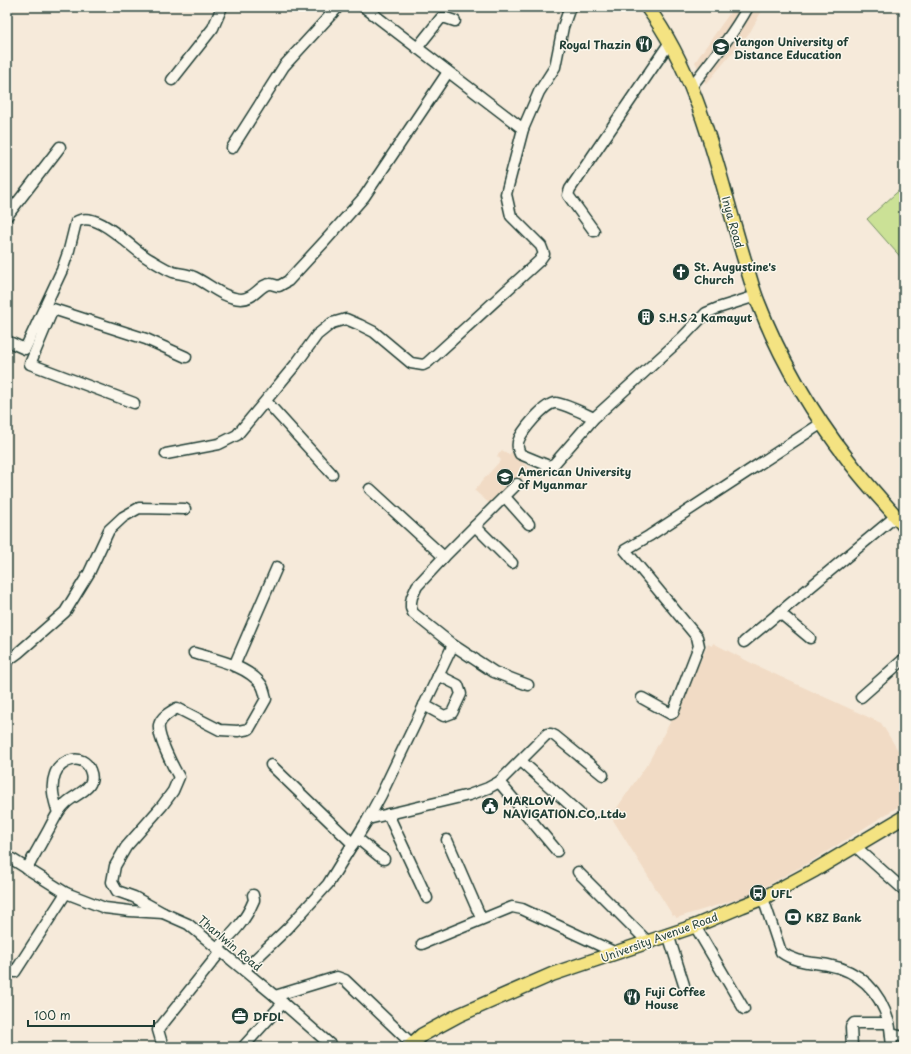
<svg xmlns="http://www.w3.org/2000/svg" width="911" height="1054" viewBox="0 0 911 1054" font-family="'Playpen Sans','Noto Sans Myanmar',sans-serif">
  <style>
    .built { fill: #f1dbc5 }
    .green { fill: #cbe196; stroke: #758f65 }
    .lines { fill: none; stroke-linecap: round; stroke-linejoin: round }
    .minor-casing { stroke: #1f3d34; stroke-width: 13 }
    .major-casing { stroke: #1f3d34; stroke-width: 16 }
    .minor { stroke: #fbf7ec; stroke-width: 10 }
    .major { stroke: #f4e382; stroke-width: 13 }
    .labels { text-anchor: middle; dominant-baseline: central; stroke-width: 3; stroke-linejoin: round; paint-order: stroke }
    .poi-label { font-size: 11px; font-weight: bold; fill: #1f3d34; stroke: #fbf7ec; text-anchor: start }
    .street-label { font-size: 11px; fill: #1f3d34; stroke: #fbf7ec }
  </style>
  <rect width="100%" height="100%" fill="#f6eada"/>
  <filter id="ink" filterUnits="userSpaceOnUse"><feTurbulence type="fractalNoise" baseFrequency=".025" numOctaves="2"/><feDisplacementMap in="SourceGraphic" scale="8" xChannelSelector="R" yChannelSelector="G"/><feConvolveMatrix kernelMatrix="1 2 1 2 8 2 1 2 1" color-interpolation-filters="sRGB"/></filter>
  <g filter="url(#ink)">
    <g class="built">
      <path d="M734 7H764L750 32 706 84 695 62Z"/>
      <path d="M502 450 509 455 511 452 530 469 514 486 491 505 474 490 501 460 497 456Z"/>
      <path d="M713 643 757 666 881 723 904 760V803L815 859 750 895 676 918 675 915 673 916 613 820 614 818 612 815 648 763 686 693 708 644 712 646Z"/>
    </g>
    <path class="green" d="M904 186V261L867 219Z"/>
    <g class="lines">
      <defs>
        <g id="minor">
          <path d="M364 7 523 129"/>
          <path d="M417 48 441 18H446L455 21"/>
          <path d="M172 80 213 28 222 7"/>
          <path d="M691 87C711 61 732 36 748 7"/>
          <path d="M232 148 284 66 338 7"/>
          <path d="M7 216 60 147"/>
          <path d="M594 231 568 195 570 189 670 42"/>
          <path d="M7 341 25 349 62 270 69 250 76 222C97 208 132 250 149 259 156 263 165 269 173 272 180 274 187 274 194 277 209 284 223 298 241 299 255 299 260 284 270 284 273 284 276 286 279 286L288 281 325 241 364 197 448 72"/>
          <path d="M266 401 332 474"/>
          <path d="M134 403 30 364 53 309 146 339 186 357"/>
          <path d="M594 418C585 414 565 404 556 403 545 402 521 432 518 442 517 447 518 450 520 454L549 466 554 464 594 418 683 337 706 313 718 308 756 296"/>
          <path d="M166 454 219 444 237 435 296 364 317 335 332 323 346 319 360 325 374 332 411 363 423 365 427 363 539 261 544 254 541 246 511 216 506 194 523 129 539 92 555 67 563 27 570 7"/>
          <path d="M517 484 444 557 417 586 412 597 411 602V608L413 613 453 645 494 672 528 685"/>
          <path d="M370 489 444 557"/>
          <path d="M505 497 529 524"/>
          <path d="M475 526 512 563"/>
          <path d="M780 613 810 638"/>
          <path d="M744 642 896 516"/>
          <path d="M7 661 18 653 65 612 89 573 109 530 123 517 139 508 185 509"/>
          <path d="M234 666 277 567"/>
          <path d="M861 697 904 659"/>
          <path d="M642 698 671 714 673 713 699 646 697 637 625 550 649 536 822 423"/>
          <path d="M424 705 444 716 452 713 461 694 458 685 438 675"/>
          <path d="M521 761 579 813"/>
          <path d="M271 765 353 844"/>
          <path d="M499 782 557 851"/>
          <path d="M388 814 427 898"/>
          <path d="M368 819 469 795 488 788 499 782 547 734H551L555 736 603 775"/>
          <path d="M357 838 379 856 384 859"/>
          <path d="M447 840 481 918"/>
          <path d="M856 847 904 890"/>
          <path d="M7 856 66 893 105 908 130 911 163 913 188 924 275 996 333 1047"/>
          <path d="M27 869C34 855 42 842 49 829 54 820 58 810 66 803 76 793 98 789 90 770 83 752 60 760 55 774 50 787 54 800 58 813"/>
          <path d="M578 872 647 941"/>
          <path d="M763 898 781 952C796 963 811 962 828 965 861 971 880 991 889 1023 891 1030 891 1039 892 1047"/>
          <path d="M163 913 134 897 117 891 112 882 115 866 126 847 162 806 173 791 179 777C173 767 157 736 159 725 161 717 170 712 177 708L220 730 238 731 249 729 266 699C265 694 264 688 261 684 246 665 216 660 194 653"/>
          <path d="M695 926 744 1009"/>
          <path d="M668 934 684 985"/>
          <path d="M422 944 512 907 522 909 614 952"/>
          <path d="M217 948C233 934 246 920 254 900L253 895"/>
          <path d="M7 967 15 972 66 893"/>
          <path d="M244 970 288 928 328 884 368 819 381 795 453 645"/>
          <path d="M275 996 337 977 345 980 412 1044"/>
          <path d="M891 1034 904 1037"/>
          <path d="M163 1047 158 1030 221 951"/>
          <path d="M243 1047 283 1003"/>
          <path d="M852 1047 851 1027 854 1023H889"/>
        </g>
        <g id="major">
          <path d="M647 7C702 80 719 179 746 265 750 277 753 290 758 302 780 359 812 413 849 461 866 484 886 504 904 526"/>
          <path d="M409 1047 422 1035 459 1015 553 974 695 926 742 906 763 898 815 870 904 817"/>
        </g>
      </defs>
      <use href="#minor" class="minor-casing"/>
      <use href="#major" class="major-casing"/>
      <use href="#minor" class="minor"/>
      <use href="#major" class="major"/>
    </g>
  </g>
  <defs>
    <symbol id="restaurant-disc" viewBox="-11 -11 22 22"><circle r="9.5" fill="#1f3d34" stroke="#fbf7ec"/><path d="M-5-6h1v4h1v-4h1v4h1v-4h1v5L-1.5 .5V6h-2V.5L-5-1ZM5-6V6H3V1.5H1.5Q1.5-4 5-6Z" fill="#fff"/></symbol>
    <symbol id="university-disc" viewBox="-11 -11 22 22"><circle r="9.5" fill="#1f3d34" stroke="#fbf7ec"/><path d="M0-5L7-2L0 1L-7-2ZM-4 1L0 2.5L4 1V4Q0 6-4 4Z" fill="#fff"/></symbol>
    <symbol id="church-disc" viewBox="-11 -11 22 22"><circle r="9.5" fill="#1f3d34" stroke="#fbf7ec"/><path d="M-1.2-6h2.4v3.5h3.3v2.4h-3.3V6h-2.4V-.1h-3.3v-2.4h3.3Z" fill="#fff"/></symbol>
    <symbol id="building-disc" viewBox="-11 -11 22 22"><circle r="9.5" fill="#1f3d34" stroke="#fbf7ec"/><path d="M-4-6H4V6H1V3H-1V6H-4ZM-2.5-4.3h1.7v1.8h-1.7ZM.8-4.3h1.7v1.8H.8ZM-2.5-1h1.7V.8h-1.7ZM.8-1h1.7V.8H.8Z" fill="#fff"/></symbol>
    <symbol id="civic-disc" viewBox="-11 -11 22 22"><circle r="9.5" fill="#1f3d34" stroke="#fbf7ec"/><path d="M-.6-6.5H3V-4.5H.6V-3L4-1V1h2V6H-6V1h2V-1L-.6-3ZM-1.2 2.5V6h2.4V2.5Z" fill="#fff"/></symbol>
    <symbol id="bus-disc" viewBox="-11 -11 22 22"><circle r="9.5" fill="#1f3d34" stroke="#fbf7ec"/><path d="M-5-6H5V4H4V6H2V4H-2V6H-4V4H-5ZM-3.5-4V0h7V-4ZM-3.5 1.2v1.5H-2V1.2ZM2 1.2v1.5H3.5V1.2Z" fill="#fff"/></symbol>
    <symbol id="bank-disc" viewBox="-11 -11 22 22"><circle r="9.5" fill="#1f3d34" stroke="#fbf7ec"/><path d="M-6-4H6V4H-6ZM0-2.3a2.3 2.3 0 1 0 0 4.6a2.3 2.3 0 1 0 0-4.6Z" fill="#fff"/></symbol>
    <symbol id="office-disc" viewBox="-11 -11 22 22"><circle r="9.5" fill="#1f3d34" stroke="#fbf7ec"/><path d="M-6-3h4V-5.5h4V-3h4V5H-6ZM-1-4.5V-3h2v-1.5ZM-6 0V1H6V0Z" fill="#fff"/></symbol>
  </defs>
  <g fill-rule="evenodd">
    <use href="#restaurant-disc" x="634" y="34" width="20" height="20"/>
    <use href="#university-disc" x="711" y="37" width="20" height="20"/>
    <use href="#church-disc" x="671" y="262" width="20" height="20"/>
    <use href="#building-disc" x="636" y="307" width="20" height="20"/>
    <use href="#university-disc" x="495" y="467" width="20" height="20"/>
    <use href="#civic-disc" x="480" y="796" width="20" height="20"/>
    <use href="#bus-disc" x="748" y="883" width="20" height="20"/>
    <use href="#bank-disc" x="783" y="907" width="20" height="20"/>
    <use href="#restaurant-disc" x="622" y="987" width="20" height="20"/>
    <use href="#office-disc" x="230" y="1006" width="20" height="20"/>
  </g>
  <g class="labels">
    <g class="poi-label">
      <text x="734" y="41">Yangon University of<tspan x="734" dy="13">Distance Education</tspan></text>
      <text x="631" y="44" text-anchor="end">Royal Thazin</text>
      <text x="694" y="266">St. Augustine's<tspan x="694" dy="13">Church</tspan></text>
      <text x="659" y="317">S.H.S 2 Kamayut</text>
      <text x="518" y="471">American University<tspan x="518" dy="13">of Myanmar</tspan></text>
      <text x="503" y="800">MARLOW<tspan x="503" dy="13">NAVIGATION.CO,.Ltdမ</tspan></text>
      <text x="771" y="893">UFL</text>
      <text x="806" y="917">KBZ Bank</text>
      <text x="645" y="991">Fuji Coffee<tspan x="645" dy="13">House</tspan></text>
      <text x="253" y="1016">DFDL</text>
    </g>
    <g class="street-label">
      <text transform="translate(733 222) rotate(74)">Inya Road</text>
      <text transform="translate(659 937) rotate(-20)">University Avenue Road</text>
      <text transform="translate(230 943) rotate(40)">Thanlwin Road</text>
    </g>
  </g>
  <rect width="911" height="1054" fill="none" stroke="#fbf7ec" stroke-width="24"/>
  <rect x="12" y="12" width="887" height="1030" fill="none" stroke="#1f3d34" stroke-width="1.5" filter="url(#ink)"/>
  <path d="M28 1020v6h126v-6" fill="none" stroke="#1f3d34" stroke-width="2"/>
  <text x="34" y="1020" font-size="12" fill="#1f3d34" stroke="#fbf7ec" stroke-width="3" paint-order="stroke">100 m</text>
</svg>
